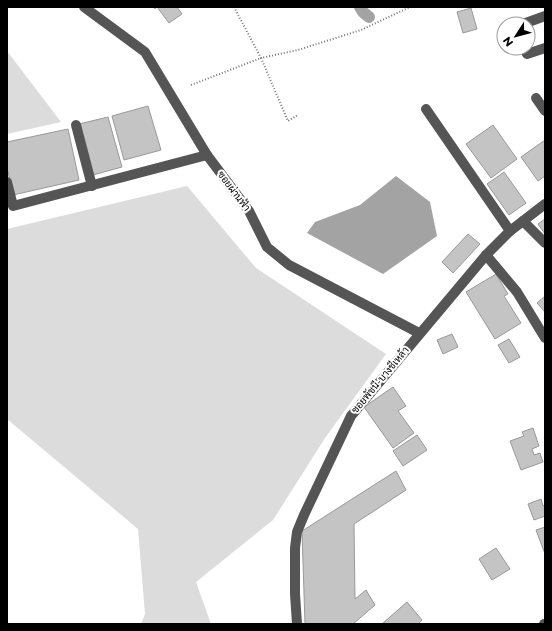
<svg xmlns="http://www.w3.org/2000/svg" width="552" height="631" viewBox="0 0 552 631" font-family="Montserrat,Sarabun,sans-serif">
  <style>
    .green { fill: #dcdcdc }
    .water { fill: #a3a3a3 }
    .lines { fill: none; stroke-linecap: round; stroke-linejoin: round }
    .canal { stroke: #a3a3a3; stroke-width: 12 }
    .building { fill: #c4c4c4; stroke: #999 }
    .path { stroke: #777; stroke-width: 2; stroke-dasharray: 1 2; stroke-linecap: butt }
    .minor { stroke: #555; stroke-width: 10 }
    .labels { text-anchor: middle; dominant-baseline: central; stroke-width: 4; stroke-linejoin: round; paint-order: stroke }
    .street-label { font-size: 10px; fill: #000; stroke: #fff }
  </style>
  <rect width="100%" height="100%" fill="#fff"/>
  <g class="green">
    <path d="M7 51 61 122 7 134Z"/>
    <path d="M187 186 256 268 386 354 325 438 273 520 196 582 211 624H141L145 614 138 529 7 419V229Z"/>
  </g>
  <path class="water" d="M396 176 430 202 437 236 383 274 307 233 315 222 360 205Z"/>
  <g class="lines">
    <path class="canal" d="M360 7 363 12 369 17"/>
  </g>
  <g class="building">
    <path d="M154 7H177L182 14 169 23 157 7 155 9Z"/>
    <path d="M471 8 477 29 463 33 457 12Z"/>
    <path d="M148 106 161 150 124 160 112 116Z"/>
    <path d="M108 117 122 167 93 175 79 124Z"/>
    <path d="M493 125 517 159 491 178 466 144Z"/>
    <path d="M68 129 79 180 13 195 7 167V142Z"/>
    <path d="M545 140V176L538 181 521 157Z"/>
    <path d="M504 172 526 203 509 215 487 184Z"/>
    <path d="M545 219V234L538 224Z"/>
    <path d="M468 234 480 244 453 273 442 262Z"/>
    <path d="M496 274 508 294 504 296 521 323 495 339 466 292Z"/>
    <path d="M545 296V312L537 303Z"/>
    <path d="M452 334 458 347 443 354 437 340Z"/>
    <path d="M509 339 520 357 509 363 498 345Z"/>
    <path d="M393 387 406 406 398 411 414 433 393 448 364 407Z"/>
    <path d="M533 428 539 446 532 449 534 455 540 453 543 462 521 470 510 441 524 436 522 432Z"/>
    <path d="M417 435 427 450 403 466 393 451Z"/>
    <path d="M396 471 406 490 354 524 355 599 366 590 375 605 353 624H305L302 531Z"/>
    <path d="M541 499 543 506 545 505V516L534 520 528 504Z"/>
    <path d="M545 527V554L536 530Z"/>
    <path d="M496 548 510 569 492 580 479 559Z"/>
    <path d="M407 602 422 620 419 623 420 624H382Z"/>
  </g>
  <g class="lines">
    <g class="path">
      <path d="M234 7 261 58 298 50 361 30 410 7"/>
      <path d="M191 85 261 58 288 121 298 115"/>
    </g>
    <g class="minor">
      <path d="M84 7 145 52 207 155 249 211 267 247 289 265 419 333"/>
      <path d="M523 24 545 16"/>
      <path d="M524 48 527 54 545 48"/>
      <path d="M536 98 545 111"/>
      <path d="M426 109 510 231"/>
      <path d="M76 125 92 186"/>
      <path d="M7 182 13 206 207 155"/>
      <path d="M523 221 545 243"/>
      <path d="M486 255 517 292 545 338"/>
      <path d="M297 624 295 594V548L297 532 304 515 351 416 486 255 510 231 545 204"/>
      <path d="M544 624H545"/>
    </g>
  </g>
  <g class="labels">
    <g class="street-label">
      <text transform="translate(234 191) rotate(53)">ซอยผ่านฟ้า</text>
      <text transform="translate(380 380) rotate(-50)">ซอยพัชนี-บางชีเหล้า</text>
    </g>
  </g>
  <rect width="552" height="631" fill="none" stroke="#000000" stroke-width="16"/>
  <g transform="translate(516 36) rotate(234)"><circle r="19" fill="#ffffff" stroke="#999999"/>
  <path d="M0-3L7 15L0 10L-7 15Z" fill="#000000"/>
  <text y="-6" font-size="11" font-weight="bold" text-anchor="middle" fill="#000000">N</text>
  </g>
</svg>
